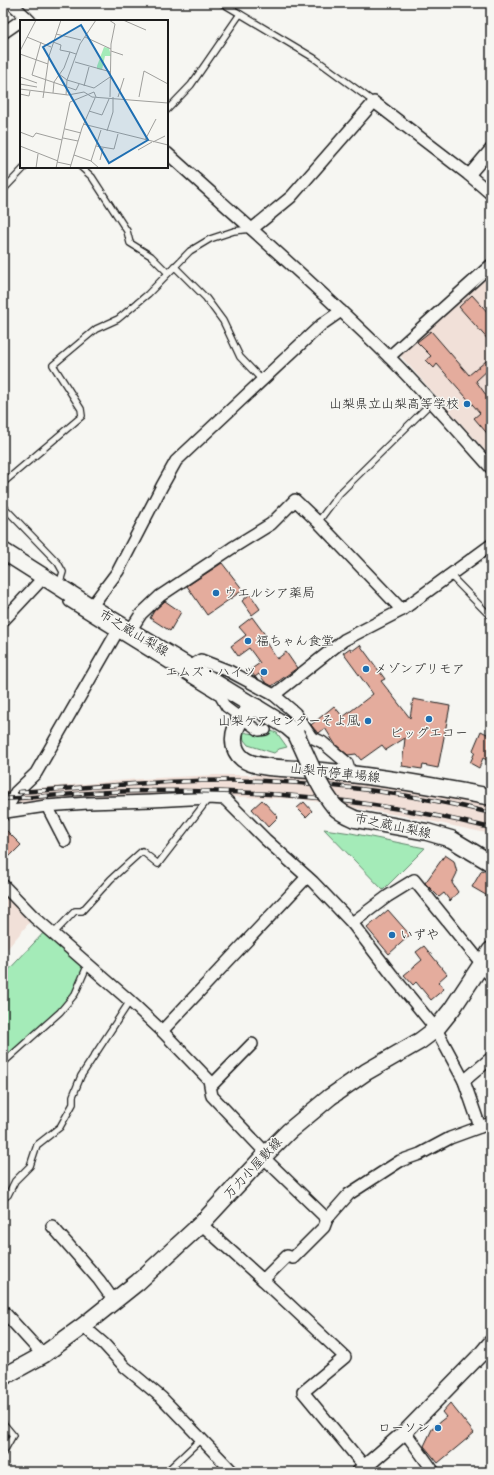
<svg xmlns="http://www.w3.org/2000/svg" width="494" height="1475" viewBox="0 0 494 1475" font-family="Pangolin,'Klee One',sans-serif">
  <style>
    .built { fill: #f1e0d8 }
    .green { fill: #a4ebb8; stroke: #60846a }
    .building { fill: #e4ac9d; stroke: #1c1c1c }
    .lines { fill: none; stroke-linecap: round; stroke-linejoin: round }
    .pedestrian-tunnel { stroke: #d5d5d2; stroke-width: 9; stroke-dasharray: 9 4.5; stroke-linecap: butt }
    .service-casing { stroke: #1c1c1c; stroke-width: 8 }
    .pedestrian-casing { stroke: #1c1c1c; stroke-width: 12 }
    .minor-casing { stroke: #1c1c1c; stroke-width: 14 }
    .tertiary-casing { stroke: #1c1c1c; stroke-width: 17 }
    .secondary-casing { stroke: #1c1c1c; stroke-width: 19 }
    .service { stroke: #f6f6f2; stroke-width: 5.5 }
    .pedestrian { stroke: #f6f6f2; stroke-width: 9 }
    .minor { stroke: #f6f6f2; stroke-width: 11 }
    .tertiary { stroke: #f6f6f2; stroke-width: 14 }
    .secondary { stroke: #f6f6f2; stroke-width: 16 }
    .rail-casing { stroke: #1c1c1c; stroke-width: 4.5 }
    .rail { stroke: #f6f6f2; stroke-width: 3; stroke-dasharray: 9; stroke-linecap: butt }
    .secondary-bridge-casing { stroke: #1c1c1c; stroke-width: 19; stroke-linecap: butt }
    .secondary-bridge { stroke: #f6f6f2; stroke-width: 16 }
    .poi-dot { fill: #1f6fb2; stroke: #f6f6f2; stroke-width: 1.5 }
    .labels { text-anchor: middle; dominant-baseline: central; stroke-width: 3; stroke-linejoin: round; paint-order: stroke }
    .poi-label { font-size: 13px; fill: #1c1c1c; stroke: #f6f6f2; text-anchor: end }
    .street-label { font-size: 13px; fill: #1c1c1c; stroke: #f6f6f2 }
    .inset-road { fill: none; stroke: #9f9f9c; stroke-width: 1 }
    .view { fill: #1f6fb2; fill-opacity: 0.15; stroke: #1f6fb2; stroke-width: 2 }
    .inset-edge { fill: none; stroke: #1c1c1c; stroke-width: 2 }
  </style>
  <rect width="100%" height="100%" fill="#f6f6f2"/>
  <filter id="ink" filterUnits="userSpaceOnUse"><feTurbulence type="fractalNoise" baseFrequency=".025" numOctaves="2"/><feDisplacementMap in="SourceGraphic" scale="8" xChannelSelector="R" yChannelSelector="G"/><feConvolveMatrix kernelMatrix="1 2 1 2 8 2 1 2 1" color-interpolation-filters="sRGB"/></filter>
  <g filter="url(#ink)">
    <g class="built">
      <path d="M491 267V457L395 350Z"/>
      <path d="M214 775H259L383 786 491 803V834L416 818 300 799 212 796 137 798 3 806V791L139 779Z"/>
      <path d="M3 885 34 917 3 954Z"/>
    </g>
    <g class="green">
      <path d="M242 730 247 733 265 735 271 731 277 733 287 747 279 749 274 753 248 745 244 740Z"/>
      <path d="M324 829 351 833 425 848 383 890Z"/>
      <path d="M48 928 88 964 75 994 3 1063V976Z"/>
    </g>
    <g class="building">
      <path d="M472 295 491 316V343L459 307Z"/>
      <path d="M431 331 469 375 491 357V367L476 381 491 402V438L474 418 480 413 437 364 434 368 426 360 431 356 417 342Z"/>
      <path d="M222 563 243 590 207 615 187 586Z"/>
      <path d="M250 594 260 609 252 615 242 601Z"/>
      <path d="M165 601 181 612 170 631 150 618 154 611Z"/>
      <path d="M252 617 266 636 263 638 277 659 286 652 297 668 272 686 265 682 259 674 255 677 250 670 260 663 249 648 238 656 231 646 246 635 239 627Z"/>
      <path d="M360 645 385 679 381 681 410 718 413 699 450 706 438 768 423 765 422 769 402 766 405 738 386 750 382 745 361 760 356 754 348 755 335 744 325 728 319 733 316 731 311 725 334 706 343 717 373 694 343 653 350 648 352 651Z"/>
      <path d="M481 731 491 736V762L483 758 479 768 470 763 475 752 473 750Z"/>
      <path d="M262 800 278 817 268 827 252 809Z"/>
      <path d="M304 802 312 811 306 817 297 808Z"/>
      <path d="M3 827 21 845 3 863Z"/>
      <path d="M445 855 454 861 457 873 452 883 458 892 450 901 444 893 439 897 425 883Z"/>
      <path d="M482 870 491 875V898L472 887Z"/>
      <path d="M388 910 410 935 389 954 367 928Z"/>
      <path d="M424 946 447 974 438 982 444 989 431 1000 416 982 413 985 404 975 422 960 416 952Z"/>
      <path d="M450 1403 474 1433 438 1463 424 1446 433 1427 446 1417 442 1412Z"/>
    </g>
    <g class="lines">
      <path class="pedestrian-tunnel" d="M266 730 280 700"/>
      <defs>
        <g id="service">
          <path d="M222 3 314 58 374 102"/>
          <path d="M167 110 191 85 240 14"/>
          <path d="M81 167 92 177 127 231 130 243 151 256 168 273"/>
          <path d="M3 190 25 167"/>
          <path d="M174 266 206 298 223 321 240 357 262 380"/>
          <path d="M3 483 82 416 81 409 53 365 96 329 118 319 148 294 190 251 210 239 234 231 251 229"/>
          <path d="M3 506 58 563 63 572 59 585"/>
          <path d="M318 522 339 494 432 402"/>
          <path d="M450 575 491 617"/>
          <path d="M54 933 75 911H82L111 879 142 851 158 864 209 798"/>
          <path d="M3 1063 60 1012 75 994 88 964"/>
          <path d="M3 1199 8 1195 15 1181 30 1166 37 1145 60 1127 73 1104V1096L81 1076 130 1001"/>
          <path d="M3 1423 13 1435 3 1453"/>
          <path d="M166 1472 201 1439"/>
        </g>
        <path id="pedestrian" d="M69 602 219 695 226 707 259 731 266 730"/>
        <g id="minor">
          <path d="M11 3 30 21"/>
          <path d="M3 33 26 17"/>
          <path d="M167 153C241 220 317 286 388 356 424 392 457 430 491 468"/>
          <path d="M469 175 491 149"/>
          <path d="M252 229 291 197 374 102 469 175 491 194"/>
          <path d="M389 357 491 265"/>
          <path d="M91 607 118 571 162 486 176 461 321 325 341 311"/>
          <path d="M3 621 44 577"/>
          <path d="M130 631 141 614 160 596 232 548 271 524 295 500 318 522 402 610"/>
          <path d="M190 667 201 660 229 671 274 695 295 713 311 737 322 742 347 763 350 773"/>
          <path d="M274 695 344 640 402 610 491 545"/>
          <path d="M47 806 65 841"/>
          <path d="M6 812 46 806 88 803 152 801 209 798 225 799 265 839 313 882 352 923 392 975 436 1029 464 1081 480 1127"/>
          <path d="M3 815 16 792 36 773 121 625"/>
          <path d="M3 885 34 917 130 1001 162 1031 209 1080 212 1096 266 1153"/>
          <path d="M352 923 388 896 414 880 482 964"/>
          <path d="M162 1031 307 877"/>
          <path d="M464 1081 491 1058"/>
          <path d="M211 1086 252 1044"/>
          <path d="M263 1157 327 1219"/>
          <path d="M201 1224 263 1280 287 1256 293 1258 324 1227 327 1219 349 1194 400 1161 420 1154 450 1138 491 1123"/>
          <path d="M52 1226 99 1280 114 1301"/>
          <path d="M263 1280 345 1357 303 1392 365 1467"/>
          <path d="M3 1311 43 1355"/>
          <path d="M83 1326 104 1344 125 1367 162 1398 233 1472"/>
          <path d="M405 1432 434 1472"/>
        </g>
        <g id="tertiary">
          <path d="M482 964 491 974"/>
          <path d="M359 1472 405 1432 481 1354 491 1342"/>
        </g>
        <g id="secondary">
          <path d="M3 551 96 610 288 727 296 734"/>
          <path d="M256 707C251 710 245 713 242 718 232 730 230 749 243 759 255 768 281 768 296 769 362 773 426 785 491 797"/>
          <path d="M355 819 427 832 451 839 491 863"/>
          <path d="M3 1377 43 1355 83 1326 138 1282 201 1224 263 1157 289 1131 330 1097 366 1072 420 1041 436 1029 452 1009 491 950"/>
        </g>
      </defs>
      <use href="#service" class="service-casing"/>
      <use href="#pedestrian" class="pedestrian-casing"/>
      <use href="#minor" class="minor-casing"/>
      <use href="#tertiary" class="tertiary-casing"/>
      <use href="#secondary" class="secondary-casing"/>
      <use href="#service" class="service"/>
      <use href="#pedestrian" class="pedestrian"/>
      <use href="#minor" class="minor"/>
      <use href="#tertiary" class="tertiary"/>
      <use href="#secondary" class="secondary"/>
      <defs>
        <g id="rail">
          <path d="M19 792C100 787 182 778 264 781 340 784 417 795 491 813"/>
          <path d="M3 799C51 796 100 791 148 791 263 789 379 800 491 828"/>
        </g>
      </defs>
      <use href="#rail" class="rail-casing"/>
      <use href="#rail" class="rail"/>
      <defs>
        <path id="secondary-bridge" d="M296 734C308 758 317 785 334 806 340 813 348 816 355 819"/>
      </defs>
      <use href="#secondary-bridge" class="secondary-bridge-casing"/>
      <use href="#secondary-bridge" class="secondary-bridge"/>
    </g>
  </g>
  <g class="poi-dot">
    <circle cx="467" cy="404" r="4"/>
    <circle cx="216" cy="593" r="4"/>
    <circle cx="248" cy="641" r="4"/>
    <circle cx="366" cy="669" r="4"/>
    <circle cx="264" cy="672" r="4"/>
    <circle cx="429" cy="719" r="4"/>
    <circle cx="368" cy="721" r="4"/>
    <circle cx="392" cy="935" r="4"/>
    <circle cx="438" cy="1428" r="4"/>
  </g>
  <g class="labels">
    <g class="poi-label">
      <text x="459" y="404">山梨県立山梨高等学校</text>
      <text x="224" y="593" text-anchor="start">ウエルシア薬局</text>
      <text x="256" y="641" text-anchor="start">福ちゃん食堂</text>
      <text x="374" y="669" text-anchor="start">メゾンプリモア</text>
      <text x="256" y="672">エムズ・ハイツ</text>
      <text x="360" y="721">山梨ケアセンターそよ風</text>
      <text x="429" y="733" text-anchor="middle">ビッグエコー</text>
      <text x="400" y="935" text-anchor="start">いずや</text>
      <text x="430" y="1428">ローソン</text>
    </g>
    <g class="street-label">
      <text transform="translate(134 633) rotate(31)">市之蔵山梨線</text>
      <text transform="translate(335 773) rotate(6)">山梨市停車場線</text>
      <text transform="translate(393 826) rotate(12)">市之蔵山梨線</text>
      <text transform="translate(253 1168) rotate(-47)">万力小屋敷線</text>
    </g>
  </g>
  <g transform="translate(20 20)">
    <rect width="148" height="148" fill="#f6f6f2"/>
    <path d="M84 27 89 28 91 36H85L82 50 77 49V46Z" fill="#a4ebb8"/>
    <path class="inset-road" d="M89 0 95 4 91 24 90 77M103 0 126 10M36 14 61 20M7 17 31 27M65 17 91 29M21 22 12 55 56 70 59 64M33 22 41 25 40 30 50 32M0 31 16 0M91 31 103 35M0 34 28 44M55 42 91 52M39 54 47 60 74 68 90 57M0 57 17 63M0 64 17 67M64 66 69 47M0 69 48 75 64 72 72 77 148 83M33 73 34 62 44 48 50 32 56 34M0 74 9 76 10 71M46 75 47 60 60 24 76 0M98 77 104 58M119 77 124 51 148 64M23 78 29 36 41 0M69 91 82 95 89 79M63 104 148 125M45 109 61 113M87 111 93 92V77M0 112 13 117 16 113 42 120M43 118 58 121M125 120 136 99M133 122 145 116M0 126 38 141M76 126 94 129 98 114M118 130 132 122M54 135 71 141 79 148M80 140 83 128M71 141 81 110M37 142 51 145M16 148 18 134M36 148 50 82 74 72 76 77M50 148 62 108 75 78"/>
    <path class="view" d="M61 5 128 120 89 143 23 27Z"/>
    <rect width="148" height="148" class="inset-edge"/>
  </g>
  <rect width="494" height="1475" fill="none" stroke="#f6f6f2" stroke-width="16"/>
  <rect x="8" y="8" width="478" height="1459" fill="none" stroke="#1c1c1c" stroke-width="1.5" filter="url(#ink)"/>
</svg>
